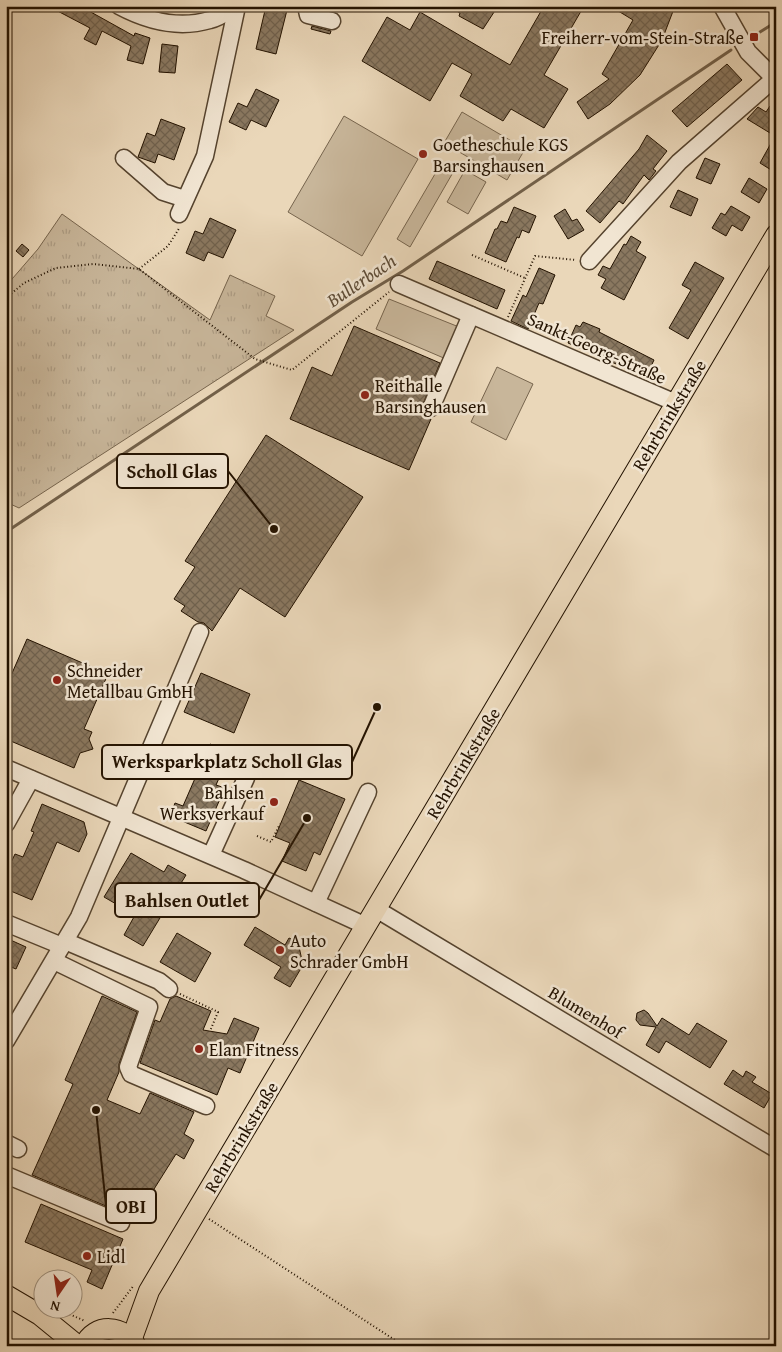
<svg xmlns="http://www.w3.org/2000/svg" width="782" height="1352" viewBox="0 0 782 1352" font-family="'Gentium Book Plus',serif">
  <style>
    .grass { fill: url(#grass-tufts); stroke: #76644d }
    .pitch { fill: #c8b69a; stroke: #76644d }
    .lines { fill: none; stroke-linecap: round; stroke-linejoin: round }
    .stream { stroke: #726049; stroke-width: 3 }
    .building { fill: url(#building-cross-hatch); stroke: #231200 }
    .minor-casing { stroke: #55432e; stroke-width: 19 }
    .major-casing { stroke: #231200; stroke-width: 22 }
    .path { stroke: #231200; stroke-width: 2; stroke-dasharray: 1 2.5; stroke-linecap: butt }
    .minor { stroke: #f1e5d2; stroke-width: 16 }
    .major { stroke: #ead7b9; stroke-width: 20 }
    .poi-dot { fill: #8f2418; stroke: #f1e5d2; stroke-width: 2 }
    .labels { text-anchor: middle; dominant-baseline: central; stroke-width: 5; stroke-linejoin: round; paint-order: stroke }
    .poi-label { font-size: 18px; fill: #231200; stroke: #f1e5d2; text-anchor: start }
    .street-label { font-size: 18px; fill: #231200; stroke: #f1e5d2 }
    .water-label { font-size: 19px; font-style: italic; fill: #5e4c37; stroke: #f1e5d2 }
    .leader { fill: none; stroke: #231200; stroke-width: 2 }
    .callout-dot { fill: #231200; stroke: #f1e5d2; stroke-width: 2 }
    .callout { fill: #f1e5d2; stroke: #231200; stroke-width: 2 }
    .callout-label { font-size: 19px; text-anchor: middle; font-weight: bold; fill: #231200 }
  </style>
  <defs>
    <pattern id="grass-tufts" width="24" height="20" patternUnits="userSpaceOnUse" patternTransform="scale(1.25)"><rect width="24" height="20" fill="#c8b69a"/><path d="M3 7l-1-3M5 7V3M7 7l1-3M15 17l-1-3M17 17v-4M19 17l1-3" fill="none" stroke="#ac9b83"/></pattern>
    <pattern id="building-cross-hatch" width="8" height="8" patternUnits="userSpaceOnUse" patternTransform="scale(1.25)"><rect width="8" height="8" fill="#8a7860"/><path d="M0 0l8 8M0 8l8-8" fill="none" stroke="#70614d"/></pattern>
  </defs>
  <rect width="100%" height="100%" fill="#ead7b9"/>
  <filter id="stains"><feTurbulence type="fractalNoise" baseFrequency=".004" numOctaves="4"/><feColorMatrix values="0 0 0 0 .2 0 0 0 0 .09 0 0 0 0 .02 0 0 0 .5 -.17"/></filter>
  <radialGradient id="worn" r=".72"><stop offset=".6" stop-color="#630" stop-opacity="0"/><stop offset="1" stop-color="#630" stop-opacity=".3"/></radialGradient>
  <path class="grass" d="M62 214 210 320 230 275 275 296 266 316 294 330 19 508 6 502V286L38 249Z"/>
  <g class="pitch">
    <path d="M462 112 525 149 507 180 444 143Z"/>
    <path d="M344 116 418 159 362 256 288 212Z"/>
    <path d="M442 162 455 169 410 247 397 239Z"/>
    <path d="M465 170 486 182 468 214 447 202Z"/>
    <path d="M389 299 459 327 446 359 376 329Z"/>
    <path d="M497 367 533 384 506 440 471 422Z"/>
  </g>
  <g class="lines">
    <g class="stream">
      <path d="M760 32 776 22"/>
      <path d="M6 532 352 302 403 271 731 50"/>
    </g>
  </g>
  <g class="building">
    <path d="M48 6H80L134 36 135 33 150 38 143 64 127 60 131 46 102 31 96 45 84 39 90 28Z"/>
    <path d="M266 6H288L276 54 256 49Z"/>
    <path d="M318 6H337L336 12Z"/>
    <path d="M448 6H498L483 29 459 16 460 13Z"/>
    <path d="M544 6H584L544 75 568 89 544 128 511 109 503 121 460 96 472 74 452 63 430 101 362 61 387 17 410 30 420 12 510 65Z"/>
    <path d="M610 6H675L662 40 640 75 610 104 588 119 577 102 609 79 602 74 633 20Z"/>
    <path d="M312 26 331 31 330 34 311 29Z"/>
    <path d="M162 44 178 46 175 73 159 72Z"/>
    <path d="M727 64 742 80 687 127 672 111Z"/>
    <path d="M256 89 279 100 266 127 251 120 246 130 229 122 238 103 247 107Z"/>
    <path d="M770 106 776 110V173L760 163 775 136 747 119 758 107 766 112Z"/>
    <path d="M161 119 185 128 174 160 158 154 155 163 138 157 147 133 155 136Z"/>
    <path d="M647 135 667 151 653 169 656 171 649 180 644 175 623 204 619 201 600 223 586 211 639 149Z"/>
    <path d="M705 158 720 164 711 184 696 178Z"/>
    <path d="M749 178 767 189 759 203 741 192Z"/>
    <path d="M678 190 698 199 691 216 670 207Z"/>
    <path d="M731 206 750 217 742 231 732 225 726 236 712 228 721 213 725 215Z"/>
    <path d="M514 207 536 216 529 233 522 230 519 238 517 237 506 262 485 253 495 229H497L501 221 507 223Z"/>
    <path d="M565 209 572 221 577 219 584 230 568 239 554 216Z"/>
    <path d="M210 218 236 230 223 258 208 252 204 261 186 253 195 231 203 234Z"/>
    <path d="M631 236 641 242 636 251 646 257 624 300 601 288 606 279 598 275 603 266 610 269 624 244 626 245Z"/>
    <path d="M22 244 29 250 23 257 16 251Z"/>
    <path d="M437 261 505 290 497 309 429 279Z"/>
    <path d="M695 262 724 278 688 339 669 328 691 290 682 285Z"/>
    <path d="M539 268 555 275 543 304 539 303 528 329 511 321 523 295 526 297Z"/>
    <path d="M583 322 600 329 599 332 654 360 646 377 568 343 576 325 580 327Z"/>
    <path d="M354 326 440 363 421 409 422 415 431 419 409 470 290 419 312 367 332 376Z"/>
    <path d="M266 435 363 497 285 617 240 588 212 631 204 623 198 622 181 611 185 606 174 599 195 567 185 561Z"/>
    <path d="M27 639 108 674 84 729 92 732 89 739 93 749 80 753 74 768 6 739V687Z"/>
    <path d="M201 673 250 694 234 733 184 712Z"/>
    <path d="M210 744 236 755 230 769 224 767 216 785 228 789 223 801 220 799 206 831 170 816 175 803 183 806Z"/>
    <path d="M299 780 345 799 320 855 314 852 306 871 282 861 290 843 275 837Z"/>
    <path d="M42 804 84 822 87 834 79 852 57 842 32 900 6 889V873L15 854 23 857 34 832 31 831Z"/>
    <path d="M131 853 164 872 168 865 186 875 143 946 124 935 135 915 104 897Z"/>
    <path d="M255 927 285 945 289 938 298 942 303 965 290 987 274 978 281 967 244 945Z"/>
    <path d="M177 933 211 953 195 982 160 962Z"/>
    <path d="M6 938 26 947 16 969 6 965Z"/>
    <path d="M102 996 137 1012 119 1064V1072L107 1100 140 1114 150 1093 194 1112 184 1134 194 1140 184 1159 176 1154 134 1221 125 1214 32 1175 73 1084 65 1080Z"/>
    <path d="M176 996 211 1011 203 1030 227 1034 234 1018 259 1028 240 1073 228 1068 217 1095 140 1063 155 1020 160 1022 170 999Z"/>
    <path d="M644 1010 648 1013 657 1026 662 1018 689 1035 697 1023 727 1041 710 1068 666 1041 659 1053 646 1045 656 1027 640 1025 636 1020 637 1013Z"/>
    <path d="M733 1070 743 1077 746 1071 756 1077 752 1082 772 1094 764 1108 724 1084Z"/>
    <path d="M41 1204 123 1239 102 1289 87 1282 92 1270 25 1242Z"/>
  </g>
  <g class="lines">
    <defs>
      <g id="minor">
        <path d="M119 6C147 21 179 29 210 20 219 18 229 11 237 6"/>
        <path d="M306 6 308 15 332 21"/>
        <path d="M722 6 748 52 776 80"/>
        <path d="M124 158 163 192 185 199"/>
        <path d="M179 214 205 156 237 6"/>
        <path d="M589 261 679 162 774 79"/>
        <path d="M399 284 676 403"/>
        <path d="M431 408 471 315"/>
        <path d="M6 768 244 870 366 926"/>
        <path d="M6 824 31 779"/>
        <path d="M211 855 246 778"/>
        <path d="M316 903 368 792"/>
        <path d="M376 909 776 1149"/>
        <path d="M6 923 62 946"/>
        <path d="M65 941 159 981 169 989"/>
        <path d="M54 961 149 1007 128 1067 131 1074 206 1106"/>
        <path d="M6 1041 79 917 200 632"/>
        <path d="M6 1143 18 1149"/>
        <path d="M6 1175 121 1223"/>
      </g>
      <g id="major">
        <path d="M6 1295 40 1315 78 1346"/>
        <path d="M132 1338 149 1291 776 235"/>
        <path d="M84 1346C95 1322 124 1325 136 1346"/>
      </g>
    </defs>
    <use href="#minor" class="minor-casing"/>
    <use href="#major" class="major-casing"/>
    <g class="path">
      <path d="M472 255 525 278"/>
      <path d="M139 269 168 246 180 227"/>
      <path d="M6 298 24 283 56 268 93 264 139 269 255 359 292 370 389 292"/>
      <path d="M508 317 535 256 576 260"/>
      <path d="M257 836 271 842 280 824"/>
      <path d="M180 994 218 1012 210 1031"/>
      <path d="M209 1219 404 1346"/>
      <path d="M60 1310 85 1321"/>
      <path d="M113 1313 134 1285"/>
    </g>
    <use href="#minor" class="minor"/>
    <use href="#major" class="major"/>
  </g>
  <g class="poi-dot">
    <rect x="749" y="32" width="10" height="10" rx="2.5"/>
    <circle cx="423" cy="154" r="5"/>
    <circle cx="365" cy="395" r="5"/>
    <circle cx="57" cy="680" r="5"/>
    <circle cx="274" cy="802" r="5"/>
    <circle cx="280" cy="950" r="5"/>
    <circle cx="199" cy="1049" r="5"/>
    <circle cx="87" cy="1256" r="5"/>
  </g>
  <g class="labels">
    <g class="poi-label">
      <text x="744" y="37" text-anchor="end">Freiherr-vom-Stein-Straße</text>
      <text x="433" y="144">Goetheschule KGS<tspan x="433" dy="21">Barsinghausen</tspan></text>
      <text x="375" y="385">Reithalle<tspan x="375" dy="21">Barsinghausen</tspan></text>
      <text x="67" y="670">Schneider<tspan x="67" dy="21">Metallbau GmbH</tspan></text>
      <text x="264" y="792" text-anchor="end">Bahlsen<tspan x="264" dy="21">Werksverkauf</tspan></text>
      <text x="290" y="940">Auto<tspan x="290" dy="21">Schrader GmbH</tspan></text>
      <text x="209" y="1049">Elan Fitness</text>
      <text x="97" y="1256">Lidl</text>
    </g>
    <g class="street-label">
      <text transform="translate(597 348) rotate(24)">Sankt-Georg-Straße</text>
      <text transform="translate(669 415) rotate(-59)">Rehrbrinkstraße</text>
      <text transform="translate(463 763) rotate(-59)">Rehrbrinkstraße</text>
      <text transform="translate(586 1012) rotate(31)">Blumenhof</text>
      <text transform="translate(241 1137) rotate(-59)">Rehrbrinkstraße</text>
    </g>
    <g class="water-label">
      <text transform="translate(361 280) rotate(-34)">Bullerbach</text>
    </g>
  </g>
  <path class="leader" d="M274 529L228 471M377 707L352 762M307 818L259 900M96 1110L106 1206"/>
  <g class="callout-dot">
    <circle cx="274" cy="529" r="5"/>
    <circle cx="377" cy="707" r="5"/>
    <circle cx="307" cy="818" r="5"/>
    <circle cx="96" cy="1110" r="5"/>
  </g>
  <g class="callout">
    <rect x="117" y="454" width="111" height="34" rx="5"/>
    <rect x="102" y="745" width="250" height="34" rx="5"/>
    <rect x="115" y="883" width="144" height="34" rx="5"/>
    <rect x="106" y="1189" width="50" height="34" rx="5"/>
  </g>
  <g class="callout-label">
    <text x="172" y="478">Scholl Glas</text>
    <text x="227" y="768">Werksparkplatz Scholl Glas</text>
    <text x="187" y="907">Bahlsen Outlet</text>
    <text x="131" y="1213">OBI</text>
  </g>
  <rect width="782" height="1352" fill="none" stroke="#ead7b9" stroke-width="25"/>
  <rect x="8" y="8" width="767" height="1337" fill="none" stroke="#231200" stroke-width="2.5"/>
  <rect x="12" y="12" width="757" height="1327" fill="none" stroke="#231200"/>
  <g transform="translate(58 1294) rotate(193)"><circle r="24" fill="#f1e5d2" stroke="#9f917e"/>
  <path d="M0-4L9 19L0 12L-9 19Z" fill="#8f2418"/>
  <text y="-8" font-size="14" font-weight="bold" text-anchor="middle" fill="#231200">N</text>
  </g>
  <rect width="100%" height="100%" filter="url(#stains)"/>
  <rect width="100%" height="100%" fill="url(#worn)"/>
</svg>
